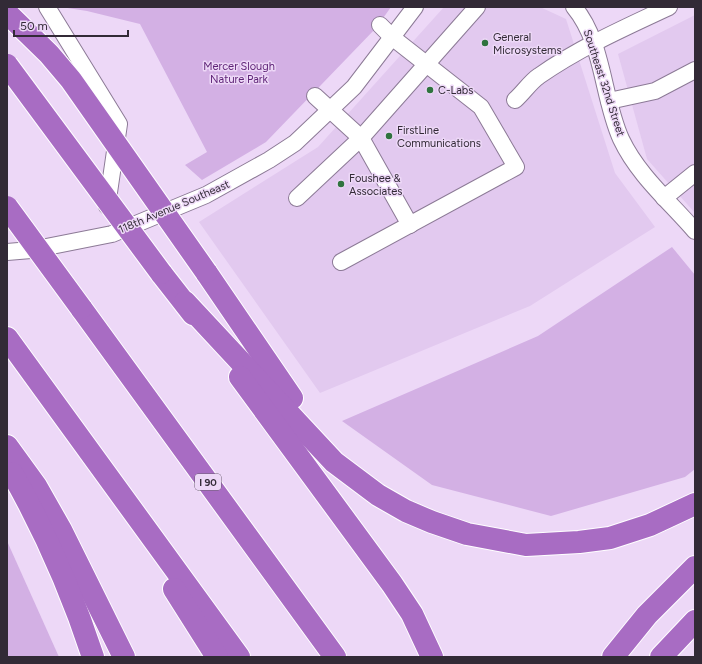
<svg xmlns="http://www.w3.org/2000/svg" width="702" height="664" viewBox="0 0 702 664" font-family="Figtree,sans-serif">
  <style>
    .built { fill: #e2c9ef }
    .green { fill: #d3b0e4 }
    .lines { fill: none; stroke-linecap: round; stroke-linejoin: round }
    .minor-casing { stroke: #8c7a96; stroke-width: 18 }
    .highway-casing { stroke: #fff; stroke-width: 24 }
    .minor { stroke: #fff; stroke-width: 16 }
    .highway { stroke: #a86cc3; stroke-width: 22 }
    .highway-bridge-casing { stroke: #fff; stroke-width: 24; stroke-linecap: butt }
    .highway-bridge { stroke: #a86cc3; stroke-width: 22 }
    .poi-dot { fill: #2f733e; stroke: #edd8f7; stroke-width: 1.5 }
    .labels { text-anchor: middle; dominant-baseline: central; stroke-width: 3; stroke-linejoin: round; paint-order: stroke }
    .shield { fill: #edd8f7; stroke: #6a5e70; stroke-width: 1 }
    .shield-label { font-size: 10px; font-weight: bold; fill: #322a36 }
    .poi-label { font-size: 11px; fill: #322a36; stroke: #edd8f7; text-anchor: start }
    .park-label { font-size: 11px; fill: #602578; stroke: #edd8f7 }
    .street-label { font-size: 11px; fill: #322a36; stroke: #edd8f7 }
  </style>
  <rect width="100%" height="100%" fill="#edd8f7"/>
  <g class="built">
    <path d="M444 7H540L566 19 615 173 655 227 530 306 320 393 199 222 318 147Z"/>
    <path d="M695 15V213L647 159 618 54Z"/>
  </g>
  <g class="green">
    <path d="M61 7H391L376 28 266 142 202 180 185 165 207 152 140 24 87 11Z"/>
    <path d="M672 247 695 275V469L685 477 551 516 432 485 342 421 538 336Z"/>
    <path d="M7 541 59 657H7Z"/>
  </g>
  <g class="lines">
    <defs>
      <g id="minor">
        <path d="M47 7 119 124 107 206"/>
        <path d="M574 7C604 43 602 97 621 139 638 175 669 201 695 231"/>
        <path d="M315 96 361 138 410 225"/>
        <path d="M515 100C524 92 530 82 539 76 579 48 624 28 669 7"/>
        <path d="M609 101 655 91 695 70"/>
        <path d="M297 198 361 138 477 7"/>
        <path d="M664 198 695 173"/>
        <path d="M7 252 31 250 112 234 206 195 269 160 295 143 354 87 415 7"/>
        <path d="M341 262 516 167 481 107 393 38 380 25"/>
      </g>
      <g id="highway">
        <path d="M206 272 292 398"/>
        <path d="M161 273 193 314"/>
        <path d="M185 302 334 462 378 495 406 511 432 522 467 534 526 545 579 542 610 538 650 525 695 504"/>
        <path d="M81 308 335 657"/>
        <path d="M7 338 239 657"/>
        <path d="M240 377 392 584 412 614 432 657"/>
        <path d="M7 446 36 486 61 530 124 657"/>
        <path d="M12 473C45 531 72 593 93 657"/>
        <path d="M174 589 217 657"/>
        <path d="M613 657 647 615 695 567"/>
        <path d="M661 657 695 621"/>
      </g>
    </defs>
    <use href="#minor" class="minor-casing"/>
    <use href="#highway" class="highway-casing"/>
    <use href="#minor" class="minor"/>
    <use href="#highway" class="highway"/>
    <defs>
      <g id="highway-bridge">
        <path d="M7 13 49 54 71 80 206 272"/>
        <path d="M7 65 161 273"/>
        <path d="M7 207 81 308"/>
      </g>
    </defs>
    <use href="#highway-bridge" class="highway-bridge-casing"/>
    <use href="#highway-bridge" class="highway-bridge"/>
  </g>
  <g class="poi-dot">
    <circle cx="485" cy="43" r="4"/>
    <circle cx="430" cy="90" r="4"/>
    <circle cx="389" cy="136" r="4"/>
    <circle cx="341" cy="184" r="4"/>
  </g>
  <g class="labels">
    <rect class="shield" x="195" y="474" width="26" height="16" rx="3"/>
    <g class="shield-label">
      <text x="208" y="482">I 90</text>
    </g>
    <g class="poi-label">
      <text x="493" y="37">General<tspan x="493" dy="13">Microsystems</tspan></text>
      <text x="438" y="90">C-Labs</text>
      <text x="397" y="130">FirstLine<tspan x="397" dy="13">Communications</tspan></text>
      <text x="349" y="178">Foushee &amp;<tspan x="349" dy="13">Associates</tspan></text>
    </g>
    <g class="park-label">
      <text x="239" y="66">Mercer Slough<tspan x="239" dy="13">Nature Park</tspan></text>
    </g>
    <g class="street-label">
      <text transform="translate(604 83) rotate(72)">Southeast 32nd Street</text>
      <text transform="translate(174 207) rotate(-23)">118th Avenue Southeast</text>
    </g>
  </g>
  <rect width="702" height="664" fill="none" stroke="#322a36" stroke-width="16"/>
  <path d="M14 30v6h114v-6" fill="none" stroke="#322a36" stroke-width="2"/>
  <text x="20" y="30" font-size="12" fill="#322a36" stroke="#edd8f7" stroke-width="3" paint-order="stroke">50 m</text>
</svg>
